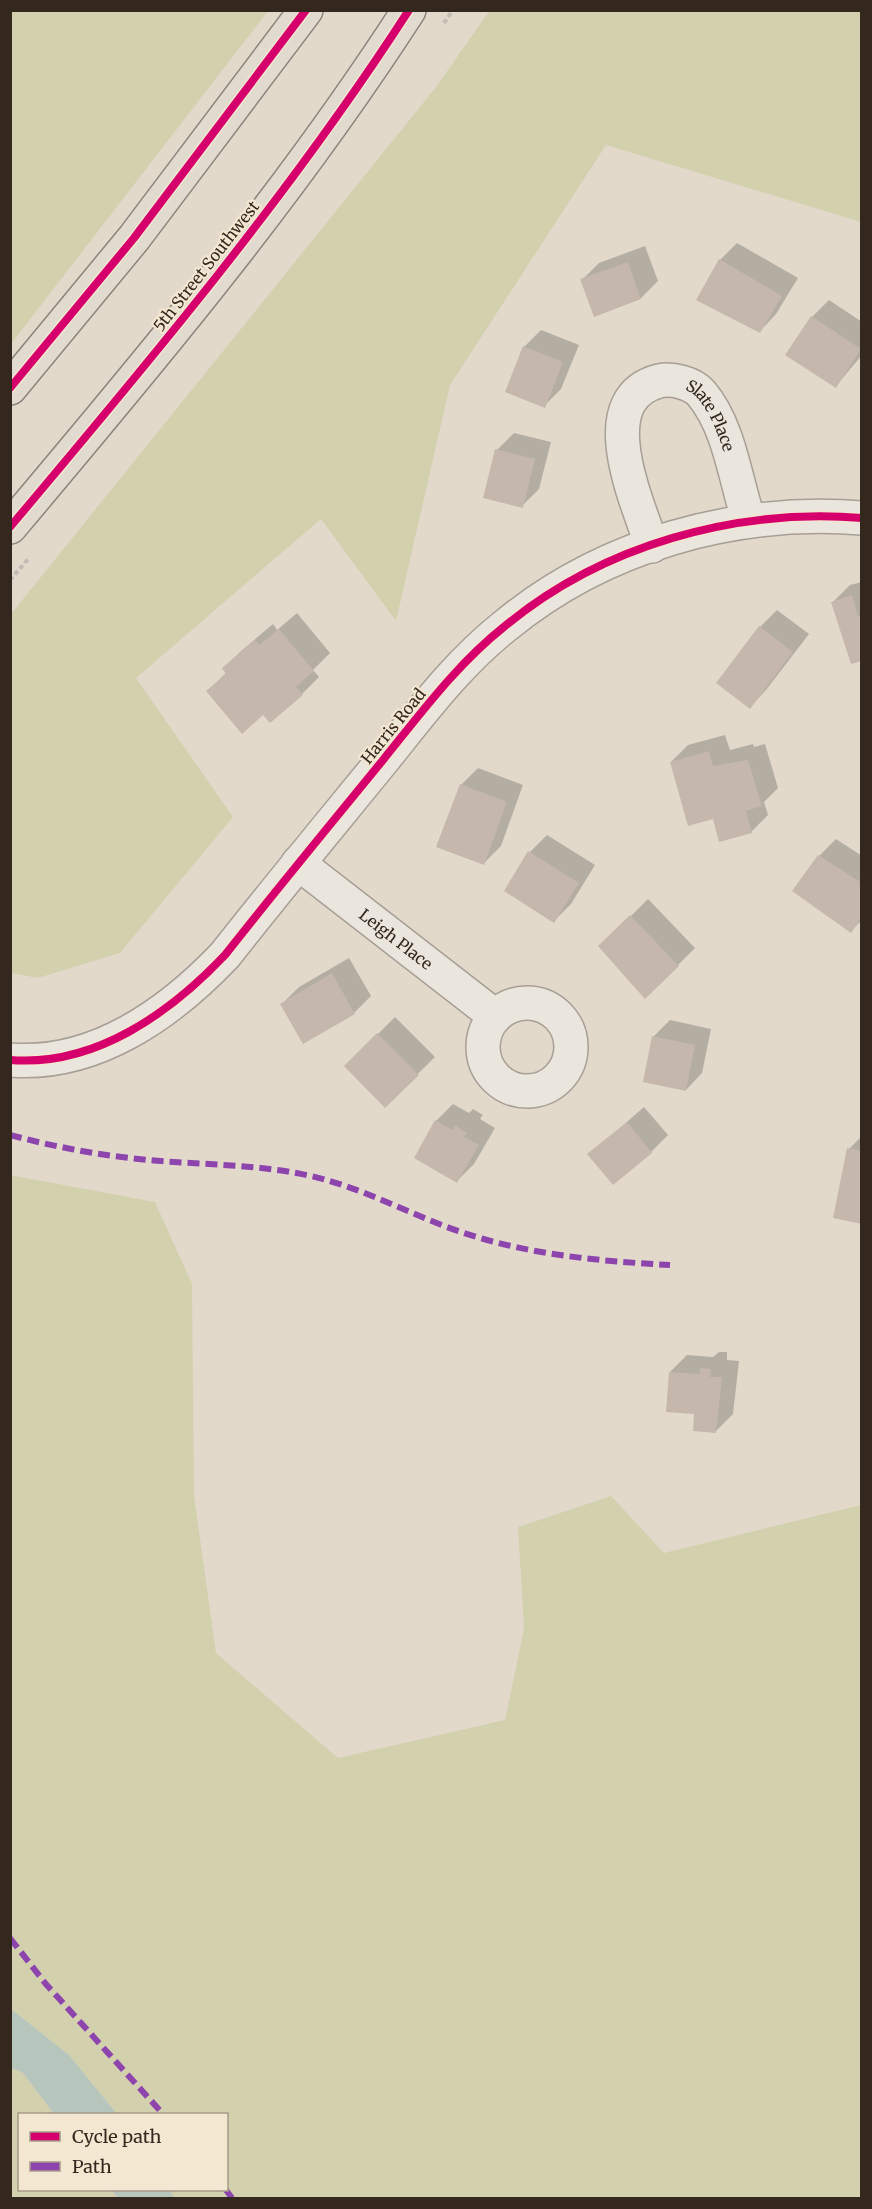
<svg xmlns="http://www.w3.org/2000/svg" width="872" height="2209" viewBox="0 0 872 2209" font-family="Merriweather,serif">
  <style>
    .green { fill: #d3d0ae }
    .water { fill: #b7c6bc }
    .shadow { fill: #0003 }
    .building { fill: #c5b7ac }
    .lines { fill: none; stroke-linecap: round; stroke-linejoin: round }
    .minor-casing { stroke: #a79f95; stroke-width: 36 }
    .major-casing { stroke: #8c847b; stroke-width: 36 }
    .path { stroke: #c2bcb4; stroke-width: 4; stroke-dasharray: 4.5 3; stroke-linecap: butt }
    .minor { stroke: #eae5dd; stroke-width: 33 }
    .major { stroke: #e1dace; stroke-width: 33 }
    .quiet { stroke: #8e44ad; stroke-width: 6; stroke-dasharray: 12 6; stroke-linecap: butt }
    .cycleway-casing { stroke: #f3e7d1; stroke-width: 11 }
    .cycleway { stroke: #d6006c; stroke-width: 8 }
    .labels { text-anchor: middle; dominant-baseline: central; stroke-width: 4.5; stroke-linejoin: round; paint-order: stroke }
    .street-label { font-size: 16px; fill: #34271e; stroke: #f3e7d1 }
  </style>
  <rect width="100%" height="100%" fill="#e2d9cb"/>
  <g class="green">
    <path d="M11 10 268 11 11 344 10 11Z"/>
    <path d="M490 10 861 11V222L606 145 450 385 396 621 321 519 136 678 233 817 120 953 38 978 11 973V614L436 87Z"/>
    <path d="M10 1175 155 1202 192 1284 194 1496 216 1653 338 1758 505 1720 524 1629 518 1527 611 1496 664 1553 861 1505V2198H175L169 2190H226V2114H117L69 2055 11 2009Z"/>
    <path d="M10 2068 23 2073 54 2114H20V2190H111L118 2198H11Z"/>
  </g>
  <g class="water">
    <path d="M11 2009 69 2055 117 2114H54L23 2073 11 2068Z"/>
    <path d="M111 2190H169L175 2198H118Z"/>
  </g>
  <g class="shadow">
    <path d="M737 243 798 278 776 314 760 331 698 299 720 260Z"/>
    <path d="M645 246 658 281 641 298 595 315 582 280 599 263Z"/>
    <path d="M829 300 862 322V355L836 386 812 317Z"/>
    <path d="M541 330 579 345 561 389 544 406 524 347Z"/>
    <path d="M514 433 551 442 539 489 522 506 497 450Z"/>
    <path d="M862 582V659L833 602 850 585Z"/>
    <path d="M777 610 809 634 766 690 750 707 718 683 760 627Z"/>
    <path d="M297 613 330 653 313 670 319 677 302 694 270 721 263 713 208 691 227 672 224 668 240 652 273 624 277 630Z"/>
    <path d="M725 735 730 750 753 744 754 747 765 744 778 788 764 802 768 815 751 832 714 817 671 762 688 745Z"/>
    <path d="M478 768 523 785 501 846 484 863 461 785Z"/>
    <path d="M547 835 595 865 571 904 554 921 530 852Z"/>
    <path d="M836 839 862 856V920L851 931 819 856Z"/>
    <path d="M648 899 695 948 678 965 601 946Z"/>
    <path d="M349 958 371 996 354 1013 282 1004 299 987Z"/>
    <path d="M395 1017 435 1057 385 1106 346 1066Z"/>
    <path d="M670 1020 711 1029 702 1073 686 1090 653 1037Z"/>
    <path d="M453 1104 469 1113 473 1109 483 1115 480 1119 495 1128 474 1164 457 1181 436 1121Z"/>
    <path d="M644 1107 668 1135 651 1152 589 1155Z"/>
    <path d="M862 1136V1222L849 1149Z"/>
    <path d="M719 1352H727V1360L739 1361 733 1414 716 1431 696 1413 670 1372 687 1355 713 1357Z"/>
  </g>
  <g class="building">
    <path d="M719 259 782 296 760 333 696 300Z"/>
    <path d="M628 262 641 299 594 317 580 279Z"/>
    <path d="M811 316 861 349 836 388 785 355Z"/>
    <path d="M523 346 563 362 545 408 505 392Z"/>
    <path d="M495 449 535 459 523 508 483 498Z"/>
    <path d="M852 595 858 616 862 615V661L851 664 831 602Z"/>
    <path d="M759 626 793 652 750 709 716 683Z"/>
    <path d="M279 629 314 671 296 687 303 695 270 723 263 715 242 734 206 691 226 674 222 668 255 640 259 645Z"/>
    <path d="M709 751 713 766 748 760 762 806 746 811 752 833 719 842 713 819 688 826 670 762Z"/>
    <path d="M460 784 507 802 484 865 436 847Z"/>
    <path d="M528 851 579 883 554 923 504 891Z"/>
    <path d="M818 855 862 883V917L851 933 792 891Z"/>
    <path d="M630 915 679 966 645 999 598 946Z"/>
    <path d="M332 973 355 1014 303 1044 280 1004Z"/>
    <path d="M377 1033 419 1075 385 1108 344 1066Z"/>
    <path d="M652 1036 695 1045 686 1091 643 1082Z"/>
    <path d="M435 1120 452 1130 455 1125 467 1133 464 1137 479 1145 457 1183 414 1158Z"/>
    <path d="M627 1122 652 1153 613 1185 587 1154Z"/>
    <path d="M847 1148 862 1151V1224L833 1218Z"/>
    <path d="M700 1368 711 1369 710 1377H722L716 1433 693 1431 694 1414 666 1412 669 1372 700 1374Z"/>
  </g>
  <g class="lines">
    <defs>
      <g id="minor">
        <path id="s1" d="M652 546C637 501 590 399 659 381 672 378 692 383 701 393 730 427 735 480 749 521"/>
        <path id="s2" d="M298 863 495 1016"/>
        <circle cx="527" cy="1047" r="44"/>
        <path d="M10 1060C95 1067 170 1013 225 955 277 889 330 825 383 760 421 713 457 664 505 626 603 545 735 508 862 518"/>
      </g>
      <g id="major">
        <path d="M10 388 134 238 306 10"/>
        <path d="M10 527C150 361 291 193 409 10"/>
      </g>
    </defs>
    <use href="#minor" class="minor-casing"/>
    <use href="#major" class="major-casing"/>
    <g class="path">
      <path d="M444 23 453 10"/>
      <path d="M10 580 29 558"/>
    </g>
    <use href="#minor" class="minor"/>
    <use href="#major" class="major"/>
    <g class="quiet">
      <path d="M10 1135C55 1147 103 1156 149 1160 203 1165 258 1164 311 1176 359 1187 402 1210 447 1227 519 1254 595 1261 670 1265"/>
      <path d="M10 1938 45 1983 163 2114"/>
      <path d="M226 2190 232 2198"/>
    </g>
    <defs>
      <g id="cycleway">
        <path d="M10 388 134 238 306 10"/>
        <path d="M10 527C150 361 291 193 409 10"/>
        <path d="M10 1060C95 1067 170 1013 225 955 277 889 330 825 383 760 421 713 457 664 505 626 603 545 735 508 862 518"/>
      </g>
    </defs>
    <use href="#cycleway" class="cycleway-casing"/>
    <use href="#cycleway" class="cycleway"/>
  </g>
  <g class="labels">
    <g class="street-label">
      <text transform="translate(206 266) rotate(-52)">5th Street Southwest</text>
      <text stroke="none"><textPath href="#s1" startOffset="256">Slate Place</textPath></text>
      <text transform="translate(393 726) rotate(-51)">Harris Road</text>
      <text stroke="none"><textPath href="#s2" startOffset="124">Leigh Place</textPath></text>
    </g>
  </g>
  <rect width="872" height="2209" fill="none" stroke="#34271e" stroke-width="24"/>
  <rect x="18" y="2113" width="210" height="78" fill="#f3e7d1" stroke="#a79a89" stroke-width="1.5"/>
  <rect x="30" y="2132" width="30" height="9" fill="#d6006c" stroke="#a79a89" stroke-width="1.5"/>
  <text x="72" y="2143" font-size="18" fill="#34271e">Cycle path</text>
  <rect x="30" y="2162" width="30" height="9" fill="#8e44ad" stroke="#a79a89" stroke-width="1.5"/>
  <text x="72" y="2173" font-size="18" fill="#34271e">Path</text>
</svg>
